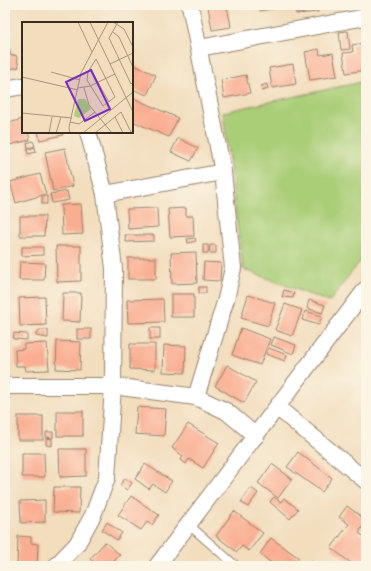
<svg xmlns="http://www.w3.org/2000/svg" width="371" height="571" viewBox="0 0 371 571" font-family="Dekko,sans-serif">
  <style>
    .green { fill: #aace78; stroke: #727c4b }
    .building { fill: #f9ad91 }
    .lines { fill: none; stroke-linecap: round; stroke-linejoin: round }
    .lane-casing { stroke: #96846e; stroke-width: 10 }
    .street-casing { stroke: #96846e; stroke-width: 18 }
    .lane { stroke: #fff; stroke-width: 8 }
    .street { stroke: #fff; stroke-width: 16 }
    .inset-road { fill: none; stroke: #a9957d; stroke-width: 1 }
    .view { fill: #7b2cbf; fill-opacity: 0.15; stroke: #7b2cbf; stroke-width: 2 }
    .inset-edge { fill: none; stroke: #3b2a1e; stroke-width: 2 }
  </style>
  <rect width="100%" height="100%" fill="#fcf5e5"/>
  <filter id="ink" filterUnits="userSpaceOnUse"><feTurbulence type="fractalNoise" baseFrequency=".025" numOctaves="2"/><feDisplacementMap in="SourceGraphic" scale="8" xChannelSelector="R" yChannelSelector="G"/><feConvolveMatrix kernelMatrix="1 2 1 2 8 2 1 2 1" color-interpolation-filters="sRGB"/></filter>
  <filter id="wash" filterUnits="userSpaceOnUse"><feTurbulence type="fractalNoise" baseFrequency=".012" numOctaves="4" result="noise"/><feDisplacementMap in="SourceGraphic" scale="16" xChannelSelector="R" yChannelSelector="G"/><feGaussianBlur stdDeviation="0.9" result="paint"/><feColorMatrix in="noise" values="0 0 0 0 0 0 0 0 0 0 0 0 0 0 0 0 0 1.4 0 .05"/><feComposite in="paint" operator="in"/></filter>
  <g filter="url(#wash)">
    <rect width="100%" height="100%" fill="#f2ddbd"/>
    <path class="green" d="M366 81V253L329 302 243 269 223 112Z"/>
    <g id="blocks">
      <g class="building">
        <path d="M220 5H227L231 27 212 30 208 7Z"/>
        <path d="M259 5H290V6L260 11Z"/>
        <path d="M294 5H318V12L296 14Z"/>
        <path d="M348 31 350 49 341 50 339 32Z"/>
        <path d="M366 43V70L346 73 343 53 353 52 352 45Z"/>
        <path d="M9 48 11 56 16 55 19 67 5 70V49Z"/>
        <path d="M319 49 320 55 333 53 337 76 310 80 305 52Z"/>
        <path d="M132 64 156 75 147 95 132 89Z"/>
        <path d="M293 64 296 84 272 88 269 68Z"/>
        <path d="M246 75 250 93 224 98 221 80Z"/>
        <path d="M267 84 268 89 262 91 261 86Z"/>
        <path d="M133 98 178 118 169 137 132 121Z"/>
        <path d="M23 119V132H28L30 140 5 146V124Z"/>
        <path d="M38 132H62L63 135 40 140Z"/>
        <path d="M178 138 198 148 191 161 171 152Z"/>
        <path d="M33 141 35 146 28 148 27 143Z"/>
        <path d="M35 147 36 152 28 154 27 150Z"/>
        <path d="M65 148 73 186 53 191 45 152Z"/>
        <path d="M40 174 46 194 16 203 10 182Z"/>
        <path d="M67 191 69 200 52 203 50 194Z"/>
        <rect x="42" y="196" width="5" height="8"/>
        <path d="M81 204 83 234 62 235 61 205Z"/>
        <path d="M157 208 158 227 128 229 127 209Z"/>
        <path d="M186 208V216H193L194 236 170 237 168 209Z"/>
        <path d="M20 216H45L44 236H20Z"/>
        <path d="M125 235H154V241L126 242Z"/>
        <path d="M195 238 196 241 188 243 187 239Z"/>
        <rect x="203" y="245" width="5" height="8"/>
        <path d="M210 245H216V253H209Z"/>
        <path d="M56 246H81V281L57 282Z"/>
        <path d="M22 247H43V255L22 256Z"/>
        <path d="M196 252 197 283 172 284 171 253Z"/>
        <rect x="128" y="258" width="28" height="21"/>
        <path d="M20 262 45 263 44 280H19Z"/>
        <path d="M204 262 221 263 220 281 203 280Z"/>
        <rect x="199" y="287" width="7" height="6"/>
        <path d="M284 290 294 293 293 298 282 297Z"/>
        <path d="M63 293H81L80 322 62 321Z"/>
        <rect x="171" y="294" width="23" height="23"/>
        <path d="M248 295 275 303 268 326 241 318Z"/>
        <path d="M45 297 46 325 20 326 19 298Z"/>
        <path d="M163 299 164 322 128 323 127 300Z"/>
        <path d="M309 300 325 305 322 313 307 308Z"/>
        <path d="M285 304 302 310 292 336 275 330Z"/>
        <path d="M305 311 322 316 319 325 302 320Z"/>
        <rect x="150" y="328" width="10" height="11"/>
        <path d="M241 328 270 339 260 365 232 355Z"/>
        <rect x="77" y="329" width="14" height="10"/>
        <path d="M39 330H48V338L36 336V332H39Z"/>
        <path d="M14 333 27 334V340L13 339Z"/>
        <path d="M274 337 296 345 293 354 271 345Z"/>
        <path d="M57 341 81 342 80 370 56 369Z"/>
        <path d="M47 343 49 370 26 371 25 366H16L15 350 24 349V344Z"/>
        <path d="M130 344H155V370L130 369Z"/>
        <path d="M164 345 186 346 185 373 163 372Z"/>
        <path d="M269 348 287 355 285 361 266 354Z"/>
        <path d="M227 365 256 382 244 403 215 386Z"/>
        <path d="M137 407 166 409 164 436 135 434Z"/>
        <rect x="57" y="411" width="26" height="25"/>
        <rect x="18" y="416" width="25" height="24"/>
        <path d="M188 424 219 443 203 468 189 459 186 464 181 460 183 456 172 448Z"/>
        <path d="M46 432H53V438L46 437Z"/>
        <path d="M46 438 52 439V446L46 445Z"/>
        <path d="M59 449H86V476L60 477Z"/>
        <path d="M298 452 332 478 322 492 287 467Z"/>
        <path d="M22 453H44L45 477H22Z"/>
        <path d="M145 464 172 481 165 492 153 484 149 489 135 479Z"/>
        <path d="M272 464 292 479 278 498 258 483Z"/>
        <path d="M125 478 132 483 127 490 120 485Z"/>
        <path d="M54 487H80L79 513 53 512Z"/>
        <path d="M251 488 258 493 248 507 241 502Z"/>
        <path d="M131 496 159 515 152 525 147 522 141 530 118 515Z"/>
        <path d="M274 497 281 502 284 498 298 509 290 519 270 502Z"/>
        <path d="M45 500V522L21 523 20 501Z"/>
        <path d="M347 506 366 520 359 533 366 538V566H355L331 548 349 524 339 517Z"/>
        <path d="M234 511 263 533 249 551 242 546 237 552 216 536Z"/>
        <path d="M107 522 122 533 117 540 102 530Z"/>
        <path d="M18 536 31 537V543L38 544 37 566H17Z"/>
        <path d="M271 538 299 558 293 566H275L260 554Z"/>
        <path d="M105 542 120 555 114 561 120 566H98L90 559Z"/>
        <path d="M310 560 317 566H305Z"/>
      </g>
    </g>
  </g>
  <g filter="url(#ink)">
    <use href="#blocks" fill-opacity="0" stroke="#96846e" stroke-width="1"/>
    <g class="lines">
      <defs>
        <path id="lane" d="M189 525 236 566"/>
        <g id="street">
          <path d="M190 5 223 172 233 268 226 299 196 397"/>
          <path d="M199 48 366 17"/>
          <path d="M5 89 23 86"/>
          <path d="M105 194 223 172"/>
          <path d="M5 386H113L196 397 226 411 256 436"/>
          <path d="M278 408 366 481"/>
          <path d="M56 566 77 544 93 515 107 478 113 386 114 269 105 194 88 132"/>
          <path d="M157 566 366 289"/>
        </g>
      </defs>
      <use href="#lane" class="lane-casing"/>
      <use href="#street" class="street-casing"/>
      <use href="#lane" class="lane"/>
      <use href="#street" class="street"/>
    </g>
  </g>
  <g transform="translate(22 22)">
    <rect width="111" height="111" fill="#f2ddbd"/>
    <path d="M56 77H63L69 87 57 96 52 94Z" fill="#aace78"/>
    <path class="inset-road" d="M56 0 70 30M68 0 111 90M91 0 102 7 111 25M96 0 87 16 109 62 111 60M91 10 97 15 111 45M74 37 93 75 81 84 65 58 66 50ZM88 42 111 31M68 46 87 80M29 50 58 58M0 55 56 68M56 66 68 64 93 52M62 66 67 83 90 111M0 91 50 96M93 95 101 111M48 100 57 102 73 90M27 111 30 95M34 111 39 95M48 111 47 105 59 51 86 0M61 111 111 70M73 111 99 90 109 110"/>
    <path class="view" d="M69 48 88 87 63 99 44 60Z"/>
    <rect width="111" height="111" class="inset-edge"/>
  </g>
  <rect width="371" height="571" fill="none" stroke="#fcf5e5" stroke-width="20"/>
</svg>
